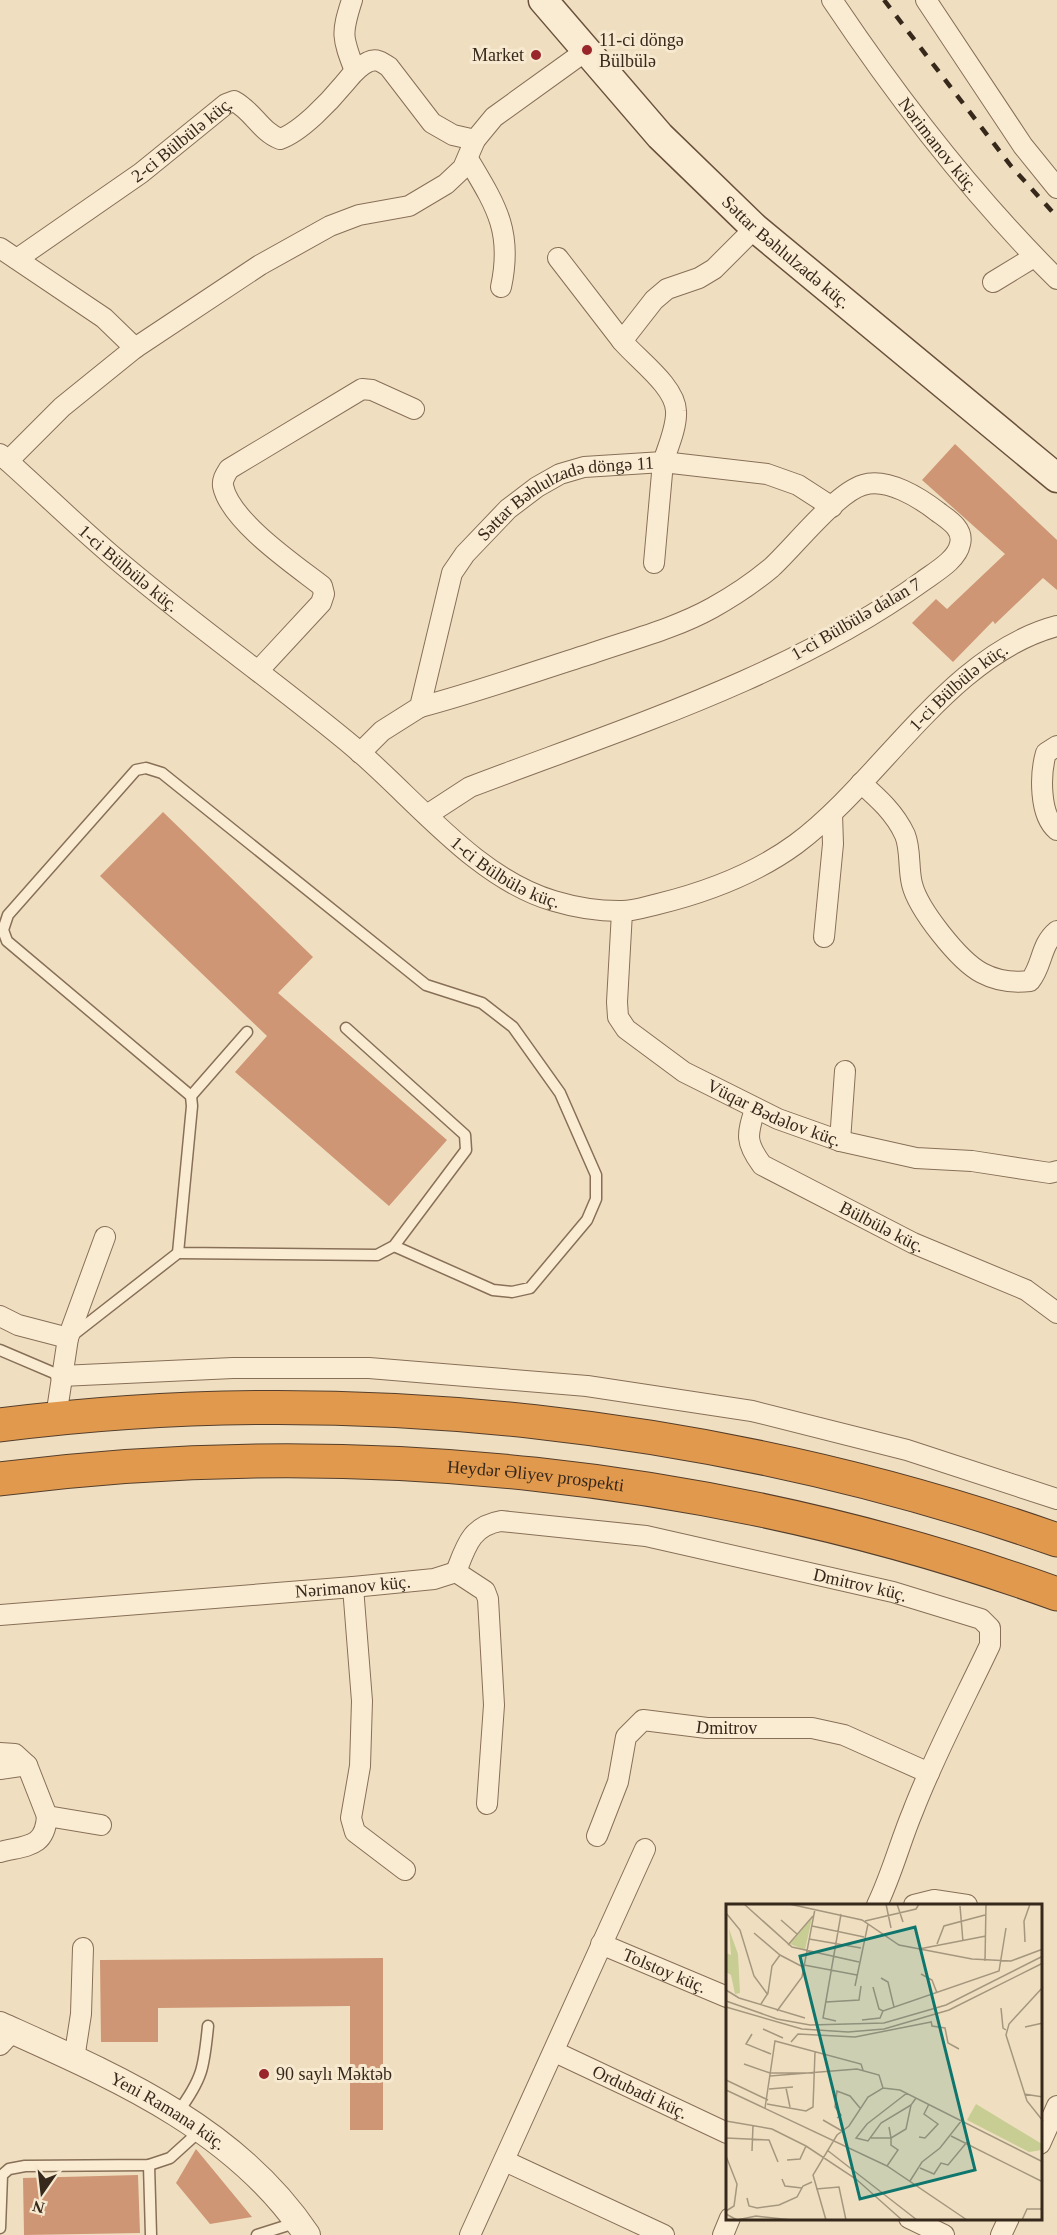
<svg xmlns="http://www.w3.org/2000/svg" width="1057" height="2235" viewBox="0 0 1057 2235" font-family="Georgia,serif">
  <style>
    .building { fill: #ce9674 }
    .lines { fill: none; stroke-linecap: round; stroke-linejoin: round }
    .service-casing { stroke: #886f57; stroke-width: 13 }
    .minor-casing { stroke: #886f57; stroke-width: 22 }
    .tertiary-casing { stroke: #886f57; stroke-width: 28 }
    .secondary-casing { stroke: #6a503b; stroke-width: 31 }
    .motorway-casing { stroke: #553e2c; stroke-width: 35 }
    .service { stroke: #faecd3; stroke-width: 10 }
    .minor { stroke: #faecd3; stroke-width: 20 }
    .tertiary { stroke: #faecd3; stroke-width: 26 }
    .secondary { stroke: #faecd3; stroke-width: 28 }
    .motorway { stroke: #e19a4d; stroke-width: 33 }
    .rail { stroke: #37281c; stroke-width: 4.5; stroke-dasharray: 10 10; stroke-linecap: butt }
    .poi-dot { fill: #99262b; stroke: #f6e9cf; stroke-width: 2 }
    .labels { text-anchor: middle; dominant-baseline: central; stroke-width: 6; stroke-linejoin: round; paint-order: stroke }
    .poi-label { font-size: 18px; fill: #37281c; stroke: #f6e9cf; text-anchor: start }
    .street-label { font-size: 18px; fill: #37281c; stroke: #f6e9cf }
    .inset-road { fill: none; stroke: #a5967e; stroke-width: 1.5 }
    .view { fill: #0f766e; fill-opacity: 0.15; stroke: #0f766e; stroke-width: 3 }
    .inset-edge { fill: none; stroke: #37281c; stroke-width: 3 }
  </style>
  <rect width="100%" height="100%" fill="#efdfc0"/>
  <g class="building">
    <path d="M955 444 1057 540V590L1043 578 995 624 993 621 953 662 912 623 936 599 947 609 1005 554 922 480Z"/>
    <path d="M163 812 313 957 278 993 447 1140 389 1206 235 1072 267 1036 100 876Z"/>
    <path d="M383 1958V2130H350V2006L158 2008V2042H101L100 1960Z"/>
    <path d="M196 2149 252 2217 210 2224 176 2183Z"/>
    <path d="M138 2175 140 2233 24 2235 23 2178Z"/>
  </g>
  <g class="lines">
    <defs>
      <g id="service">
        <path d="M346 1028 465 1135 466 1150 394 1246 377 1255 178 1253 192 1106 191 1096 7 941 3 930 8 915 136 770 146 768 162 773 426 985 482 1003 513 1027 560 1093 596 1175V1199L587 1220 530 1288 512 1292 493 1290 394 1246"/>
        <path d="M191 1096 247 1032"/>
        <path d="M73 1335 178 1253"/>
        <path d="M0 1350 61 1376"/>
        <path d="M178 2112C203 2078 204 2067 208 2026"/>
        <path d="M149 2165 151 2235"/>
        <path d="M0 2228 2 2175 9 2169 25 2166 149 2165 170 2158 202 2129"/>
        <path d="M257 2235 298 2222"/>
      </g>
      <g id="minor">
        <path d="M352 0C341 34 342 37 355 71"/>
        <path id="s1" d="M832 0C899 100 971 194 1057 279"/>
        <path d="M926 0 1023 146 1057 188"/>
        <path d="M468 159C496 206 513 231 501 287"/>
        <path d="M0 248 104 318 135 348"/>
        <path d="M558 258 622 341"/>
        <path id="s2" d="M17 259 141 173 226 104 234 101C253 111 261 132 280 139 301 132 330 101 344 84 351 76 357 67 368 62 376 58 382 62 389 67L432 123 453 135 475 140"/>
        <path d="M993 282 1034 257"/>
        <path id="s3" d="M0 454C43 492 84 533 128 569 202 631 282 687 356 749 416 800 477 879 554 901 574 907 598 911 619 911 631 912 645 907 658 904 707 892 755 874 796 844 882 780 950 654 1057 626"/>
        <path d="M8 461 62 407 135 348 260 265 330 226 359 215 409 206 446 184 463 168 475 140 494 117 587 50"/>
        <path d="M654 563 663 462 767 474 798 485 832 507"/>
        <path d="M258 671 321 603 324 594 322 586C295 565 230 521 223 486 222 479 226 474 229 469L362 389 372 390 414 409"/>
        <path d="M420 707C477 692 533 672 590 654 630 640 674 629 712 608 732 597 753 583 771 568 794 547 836 493 863 485 887 477 920 498 938 512 949 520 964 529 960 544 957 560 935 572 923 581 790 677 622 729 470 787L427 815"/>
        <path d="M1057 746 1046 753C1040 774 1039 815 1057 830"/>
        <path id="s4" d="M360 753 382 731 420 707 452 573 465 554 508 509 537 487 560 474 584 467 663 462C668 447 677 427 676 411 675 386 638 360 622 341L654 300 667 289 699 278 714 269 755 228"/>
        <path d="M861 783C878 798 895 813 905 835 911 850 908 868 912 884 918 909 959 961 982 973 997 981 1013 983 1030 981 1043 965 1040 945 1057 931"/>
        <path id="s5" d="M622 912 617 1002 618 1017 626 1029 684 1072 778 1119 840 1141 916 1158 972 1161 1050 1173 1057 1171"/>
        <path d="M824 937 833 844 832 814"/>
        <path id="s6" d="M755 1109C747 1135 745 1142 762 1165L913 1243 1026 1290 1057 1313"/>
        <path d="M840 1141 845 1071"/>
        <path d="M0 1316 18 1325 68 1338 56 1417"/>
        <path d="M68 1338 105 1237"/>
        <path d="M61 1376 233 1368H369L587 1386 752 1411 907 1450 1057 1499"/>
        <path id="s7" d="M456 1572C466 1546 471 1526 501 1521L646 1536 893 1592 981 1619 990 1628V1645C964 1700 935 1754 913 1811 900 1842 892 1874 877 1905"/>
        <path d="M353 1587 362 1701 360 1766 351 1818 355 1832 405 1870"/>
        <path id="s8" d="M0 1615 353 1587 434 1579 456 1572 485 1591 488 1599 494 1705 487 1804"/>
        <path d="M0 1753 15 1754 27 1765 47 1816"/>
        <path d="M0 1769 27 1765"/>
        <path id="s9" d="M597 1836 618 1782 626 1737 643 1720 707 1728H812L844 1735 929 1773"/>
        <path d="M0 1852C27 1845 45 1848 47 1816L101 1825"/>
        <path d="M914 1905 934 1900 967 1905"/>
        <path id="s10" d="M601 1944 727 1997"/>
        <path d="M0 2045 13 2031"/>
        <path id="s11" d="M555 2052 727 2133"/>
        <path d="M74 2059 81 2014 83 1948"/>
        <path d="M1040 2144 1057 2106"/>
        <path d="M505 2161 664 2235"/>
        <path d="M909 2218 944 2235"/>
        <path d="M470 2235 645 1849"/>
        <path d="M723 2235 730 2218"/>
        <path d="M1001 2235 1009 2218"/>
      </g>
      <g id="tertiary">
        <path id="s12" d="M0 2025C113 2076 235 2127 307 2235"/>
      </g>
      <g id="secondary">
        <path id="s13" d="M543 0 660 136 755 228 1057 478"/>
      </g>
      <g id="motorway">
        <path d="M0 1425C350 1380 724 1423 1057 1540"/>
        <path id="s14" d="M0 1479C354 1434 721 1473 1057 1594"/>
      </g>
    </defs>
    <use href="#service" class="service-casing"/>
    <use href="#minor" class="minor-casing"/>
    <use href="#tertiary" class="tertiary-casing"/>
    <use href="#secondary" class="secondary-casing"/>
    <use href="#motorway" class="motorway-casing"/>
    <use href="#service" class="service"/>
    <use href="#minor" class="minor"/>
    <use href="#tertiary" class="tertiary"/>
    <use href="#secondary" class="secondary"/>
    <use href="#motorway" class="motorway"/>
    <path class="rail" d="M884 0 1011 166 1057 217"/>
  </g>
  <g class="poi-dot">
    <circle cx="587" cy="50" r="6"/>
    <circle cx="536" cy="55" r="6"/>
    <circle cx="264" cy="2074" r="6"/>
  </g>
  <g class="labels">
    <g class="poi-label">
      <text x="599" y="40">11-ci döngə<tspan x="599" dy="21">Bülbülə</tspan></text>
      <text x="524" y="55" text-anchor="end">Market</text>
      <text x="276" y="2074">90 saylı Məktəb</text>
    </g>
    <g class="street-label">
      <text stroke="none"><textPath href="#s2" startOffset="204">2-ci Bülbülə küç.</textPath></text>
      <text stroke="none"><textPath href="#s1" startOffset="180">Nərimanov küç.</textPath></text>
      <text stroke="none"><textPath href="#s13" startOffset="351">Səttar Bəhlulzadə küç.</textPath></text>
      <text stroke="none"><textPath href="#s4" startOffset="358">Səttar Bəhlulzadə döngə 11</textPath></text>
      <text stroke="none"><textPath href="#s3" startOffset="172">1-ci Bülbülə küç.</textPath></text>
      <text transform="translate(856 619) rotate(-30)">1-ci Bülbülə dalan 7</text>
      <text stroke="none"><textPath href="#s3" startOffset="1198">1-ci Bülbülə küç.</textPath></text>
      <text stroke="none"><textPath href="#s3" startOffset="658">1-ci Bülbülə küç.</textPath></text>
      <text stroke="none"><textPath href="#s5" startOffset="291">Vüqar Bədəlov küç.</textPath></text>
      <text stroke="none"><textPath href="#s6" startOffset="195">Bülbülə küç.</textPath></text>
      <text stroke="none"><textPath href="#s14" startOffset="537">Heydər Əliyev prospekti</textPath></text>
      <text stroke="none"><textPath href="#s7" startOffset="438">Dmitrov küç.</textPath></text>
      <text stroke="none"><textPath href="#s8" startOffset="354">Nərimanov küç.</textPath></text>
      <text stroke="none"><textPath href="#s9" startOffset="212">Dmitrov</textPath></text>
      <text stroke="none"><textPath href="#s10" startOffset="69">Tolstoy küç.</textPath></text>
      <text stroke="none"><textPath href="#s11" startOffset="94">Ordubadi küç.</textPath></text>
      <text stroke="none"><textPath href="#s12" startOffset="189">Yeni Ramana küç.</textPath></text>
    </g>
  </g>
  <g transform="translate(726 1904)">
    <rect width="316" height="316" fill="#efdfc0"/>
    <path d="M86 14 79 46 64 40ZM3 25 12 50 14 89 9 90 5 71 0 68V49L5 51ZM250 200 316 240V246L303 248 241 216Z" fill="#c8cd93"/>
    <path class="inset-road" d="M18 0 66 43 133 58M63 0 136 16 173 41 246 55 285 57 317 45M160 0 165 24M171 0 177 18M234 2 237 38M0 9 14 26 28 72 42 91M55 16 71 30M139 17 190 5 193 0M86 22 138 33M28 29 54 51 77 63M83 35 135 44M299 38 298 17 304 0M211 40 218 22 259 11M62 41 87 12M193 45 260 32M259 57 260 0M78 61 131 71M195 70 206 76 211 89M155 74 162 78 168 103M129 82 142 20M147 83 153 105 157 107 273 67 280 24M317 83 283 120 280 131 301 197 317 217M0 86 13 94 79 114M0 97 51 115 84 121 158 119 220 101 317 52M100 98 133 96 135 82M35 100 42 89 46 62 54 51M0 103 76 125 122 128 158 125 223 106 317 59M275 104 277 124 280 126M51 107 76 73 89 5M136 116 154 114 157 107M110 117 97 114 115 10M205 117 206 122 219 124 222 139 233 145M299 123 317 119M37 125 57 134M26 130 20 140 45 150M65 138 72 130 129 133 205 118M18 160 44 169H84M44 172 131 165 153 171 157 184M0 176 42 196M60 184 64 203M43 185 67 183M0 186 161 262 241 316M181 189 141 220 130 234 142 237 155 219 185 201M298 190 317 193M41 200 80 207 87 203 89 148M39 204 49 137 135 160 137 166M111 214 115 211 109 203 111 187 124 192 134 204M97 216 116 227M0 217 46 225 80 242 130 275 176 316M225 232 317 278M193 233 199 234 212 220 198 210 203 200M0 234 43 236 52 258M145 234H165L163 223M101 246 191 316M26 247 27 221M0 252 11 280 8 302 0 307M61 256 74 255 80 242M161 262 172 246 165 241V234L180 225 185 201 190 194M194 264 208 270 215 259 222 261 241 238M56 275 59 282 76 284M184 277 196 258 214 244 236 216M90 285 113 283 120 316M21 294 23 302 31 304 53 301 71 293 77 282 86 278M0 310 11 316 30 312 66 316M100 316 87 271 111 231 123 222 142 193 157 184 174 186 317 258M296 316 301 305H317"/>
    <path class="view" d="M189 23 249 266 134 295 74 52Z"/>
    <rect width="316" height="316" class="inset-edge"/>
  </g>
  <g transform="translate(42 2193) rotate(194)" stroke="#f6e9cf" stroke-width="4.5" paint-order="stroke">
  <path d="M0-4.5L10 22L0 15L-10 22Z" fill="#37281c"/>
  <text y="-9" font-size="16" font-weight="bold" text-anchor="middle" fill="#37281c">N</text>
  </g>
</svg>
